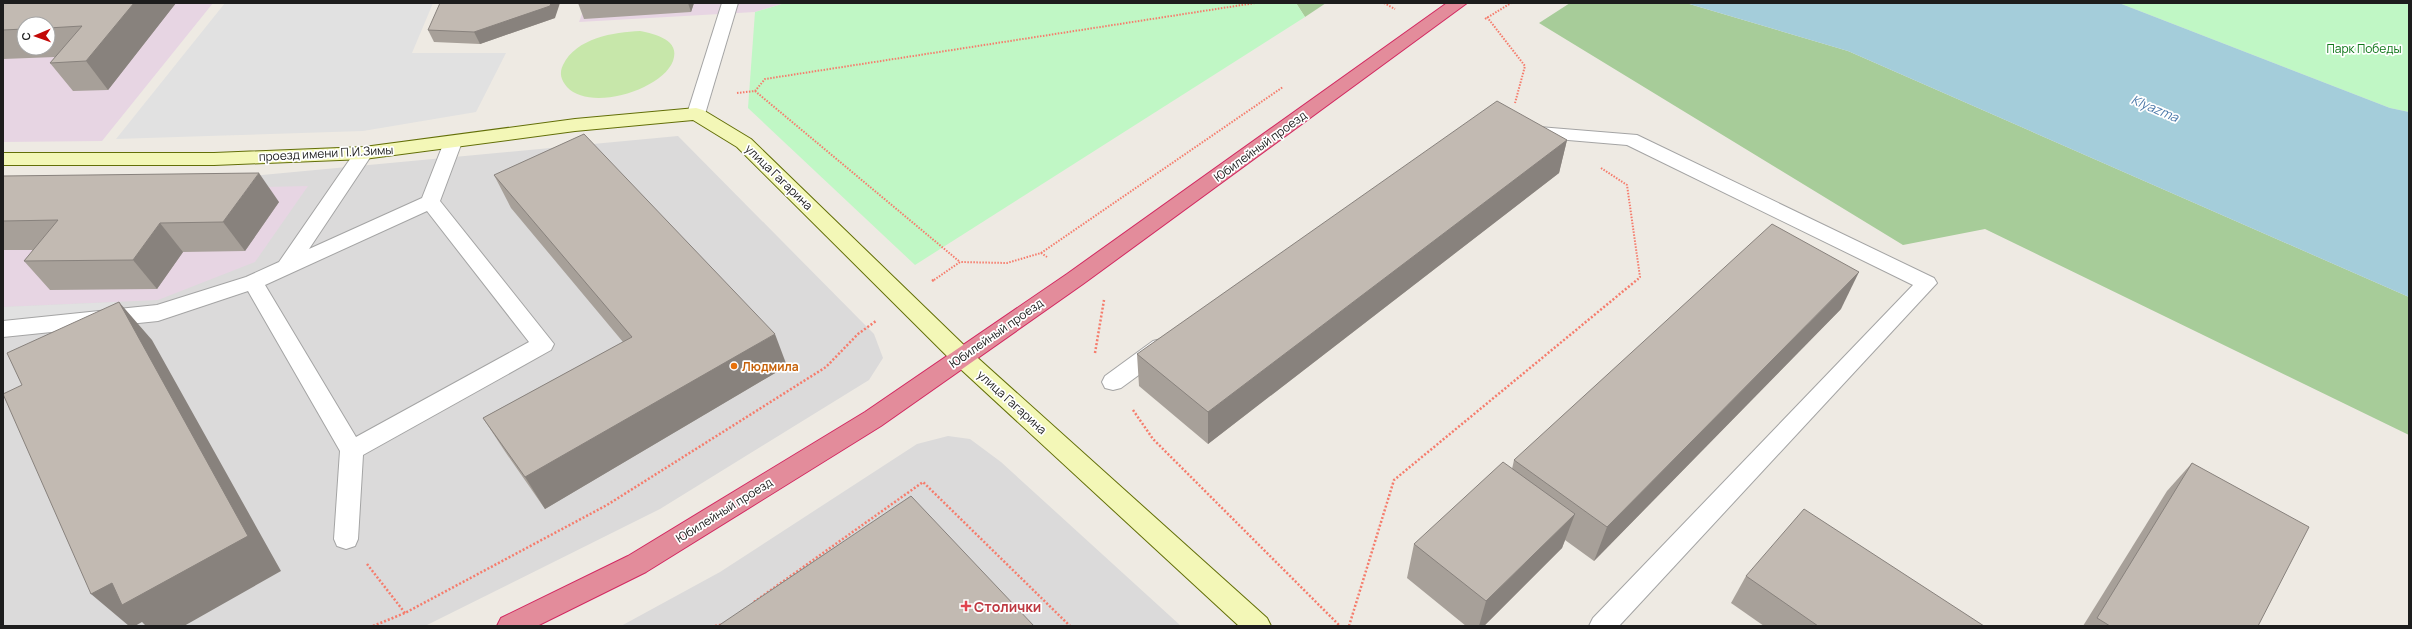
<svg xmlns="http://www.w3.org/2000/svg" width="2412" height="629" viewBox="0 0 2412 629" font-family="Manrope,sans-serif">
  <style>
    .residential { fill: #dbdada }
    .industrial { fill: #e7d5e3; fill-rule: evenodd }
    .grass { fill: #c7e7aa }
    .forest { fill: #a7cc99 }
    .park { fill: #c0f7c5 }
    .parking { fill: #e1e1e1 }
    .water { fill: #a4cdda }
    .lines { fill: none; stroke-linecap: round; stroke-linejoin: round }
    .lane-casing { stroke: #a4a4a4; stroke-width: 2 }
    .secondary-casing { stroke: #636f08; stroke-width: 2 }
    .highway-casing { stroke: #d22961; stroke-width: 2 }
    .path-far1 { stroke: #f57c6c; stroke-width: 2; stroke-dasharray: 1.5 1.5; stroke-linecap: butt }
    .path { stroke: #f57c6c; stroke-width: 2.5; stroke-dasharray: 2 2; stroke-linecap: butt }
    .lane { fill: #fff; fill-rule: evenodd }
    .secondary { fill: #f3f7b7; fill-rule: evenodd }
    .highway { fill: #e38c9b; fill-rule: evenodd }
    .wall { fill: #a7a099; fill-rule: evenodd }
    .shaded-wall { fill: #88827d }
    .building { fill: #c2bab2; stroke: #88827d }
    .food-dot { fill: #e8710a; stroke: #fff; stroke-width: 1.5 }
    .health-dot { fill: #e0444e; stroke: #fff; stroke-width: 1.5 }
    .labels { text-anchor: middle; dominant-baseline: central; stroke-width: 3.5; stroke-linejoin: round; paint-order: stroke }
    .park-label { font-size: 12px; fill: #0f7719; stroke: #fff }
    .street-label { font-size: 12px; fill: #1d1d1d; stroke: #fff }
    .food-label { font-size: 12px; font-weight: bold; fill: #c56008; stroke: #fff; text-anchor: start }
    .water-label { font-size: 13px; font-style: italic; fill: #4d79a9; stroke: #fff }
    .near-health-label { font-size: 14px; font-weight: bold; fill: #be3a42; stroke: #fff; text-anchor: start }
  </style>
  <rect width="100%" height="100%" fill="#eeeae3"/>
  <g class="residential">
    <path d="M678 136 874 334 883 358 869 380 660 509 425 626H3V178L199 181Z"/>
    <path d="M948 436 970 439 1001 462 1181 626H621L720 572 917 444Z"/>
  </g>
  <g class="industrial">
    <path d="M3 3H213L102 141 3 142ZM24 24H48V48H24Z"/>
    <path d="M586 3H785L755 12 579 22Z"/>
    <path d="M308 186 255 262 158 300 3 307V193Z"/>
  </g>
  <path class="grass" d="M640 31C655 34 681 40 673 61 662 90 590 112 567 87 561 80 559 73 563 65 576 38 614 32 640 31Z"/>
  <g class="forest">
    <path d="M1296 3H1326L1305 17Z"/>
    <path d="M1570 3H1686L1848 51 2409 297V435L1985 229 1903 245 1539 23Z"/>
  </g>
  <g class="park">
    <path d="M785 3H1296L1305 17 915 265 748 108 755 12Z"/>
    <path d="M2119 3H2409V112L2390 108Z"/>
  </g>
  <g class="parking">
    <path d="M225 3H433L412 53H506L476 112 363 131 116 139Z"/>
    <path d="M115 302 97 329 3 332V307Z"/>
  </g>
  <path class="water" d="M1686 3H2119L2390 108 2409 112V297L1848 51Z"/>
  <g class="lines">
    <defs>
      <g id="lane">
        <path d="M722 3H738L705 114 702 118H690L687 114Z"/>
        <path d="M1527 126 1637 135 1934 278 1937 283 1619 626H1589L1593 618 1913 285 1627 145 1521 136 1518 132 1521 128Z"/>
        <path d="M453 136 460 138 462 142 440 201 554 344 551 350 363 455 358 539 355 546 346 549 337 546 334 539 340 451 248 291 158 321 3 337V321L157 305 246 277 279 262 357 149 364 147 371 149 373 153 309 249 422 198 444 142 446 138ZM427 211 529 342 356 437 265 285Z"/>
        <path d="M1161 339 1169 341 1172 347 1169 353 1121 388 1113 390 1105 388 1102 382 1105 376 1153 341Z"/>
      </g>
      <path id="secondary" d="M696 108 703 110 751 139 970 351 1267 618 1271 626H1239L954 363 737 147 693 120 575 131 364 159 214 165H3V153H214L364 147 575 119Z"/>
      <path id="highway" d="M1447 3H1467L1083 284 881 426 646 572 537 626H497L501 618 628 556 865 412 1067 274Z"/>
    </defs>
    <use href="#lane" class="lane-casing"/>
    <use href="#secondary" class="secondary-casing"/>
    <use href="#highway" class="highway-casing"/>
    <g class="path-far1">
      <path d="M1384 3 1395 9"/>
      <path d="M1487 17 1525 66 1515 103"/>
      <path d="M1485 19 1511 3"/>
      <path d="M755 91 960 262"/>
      <path d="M737 93 755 91 765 79 1255 3"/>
      <path d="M1601 168 1627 185 1640 277 1637 280"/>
      <path d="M1041 253 1283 87"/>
      <path d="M934 280 960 262 1007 263 1041 253 1047 257"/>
    </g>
    <g class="path">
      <path d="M932 281 935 279"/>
      <path d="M1095 353 1104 300"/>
      <path d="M1133 410 1153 439 1340 626"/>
      <path d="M367 564 405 613"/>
      <path d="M754 602 923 482 1070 626"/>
      <path d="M373 626 405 613 607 505 826 367 858 334 876 321"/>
      <path d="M715 626 724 624"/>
      <path d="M1349 626 1394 480 1638 279"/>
    </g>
    <use href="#lane" class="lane"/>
    <use href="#secondary" class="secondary"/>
    <use href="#highway" class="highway"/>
  </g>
  <g class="wall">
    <path d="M3 3H176L108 90 73 91 50 63 55 57 3 59ZM24 24H48V48H24Z"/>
    <path d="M578 3H694L691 12 584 19Z"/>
    <path d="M555 18 480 44 434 42 428 30Z"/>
    <path d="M1567 140 1559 173 1208 444 1139 386 1137 354Z"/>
    <path d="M494 175 787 366 545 509 504 450 483 418 623 342 511 208Z"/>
    <path d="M3 176 279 202 245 251 183 252 157 289 50 290 24 261 33 250H3Z"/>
    <path d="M1841 309 1594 561 1565 540 1562 548 1484 626H1466L1407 578 1414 544 1512 469 1514 460Z"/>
    <path d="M2192 463 2258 626H2083L2167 491Z"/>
    <path d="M1746 576 1984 626H1764L1731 603Z"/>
  </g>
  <g class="shaded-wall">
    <path d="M134 3H176L108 90 86 61Z"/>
    <path d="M551 3H560L555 18 480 44 474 32Z"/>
    <path d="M688 3H694L691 12Z"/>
    <path d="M1567 140 1559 173 1208 444V412Z"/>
    <path d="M259 173 279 202 245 251 223 222Z"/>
    <path d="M160 223 183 252 157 289 133 260Z"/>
    <path d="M1859 272 1841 309 1594 561 1607 527Z"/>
    <path d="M119 302 152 340 281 571 184 626H146L142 622 135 626H129L91 594Z"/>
    <path d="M775 334 787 366 545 509 525 477Z"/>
    <path d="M1575 514 1562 548 1484 626H1479L1486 601Z"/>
  </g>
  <g class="building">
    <path d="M3 3H134L86 61 50 63 82 26 48 28V24H24V29L3 30Z"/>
    <path d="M440 3H551L550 6 474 32 428 30Z"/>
    <path d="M1497 101 1567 140 1208 412 1137 354Z"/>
    <path d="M584 134 775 334 525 477 483 418 632 337 494 175Z"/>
    <path d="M259 173 223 222 160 223 133 260 24 261 58 220 3 221V176Z"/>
    <path d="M1772 224 1859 272 1607 527 1514 460Z"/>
    <path d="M119 302 248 536 122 605 112 583 91 594 3 394 22 385 7 353Z"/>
    <path d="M1503 462 1575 514 1486 601 1414 544Z"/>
    <path d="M2192 463 2309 527 2258 626H2110L2097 618Z"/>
    <path d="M911 496 1034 626H718Z"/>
    <path d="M1804 509 1984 626H1818L1746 576Z"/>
  </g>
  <circle class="food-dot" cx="734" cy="366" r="4"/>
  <path class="health-dot" d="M964 600h4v4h4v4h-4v4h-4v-4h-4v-4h4z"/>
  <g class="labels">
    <g class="park-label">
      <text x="2364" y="48">Парк Победы</text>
    </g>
    <g class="street-label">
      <text transform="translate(1260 146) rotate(-36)">Юбилейный проезд</text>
      <text transform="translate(326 153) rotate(-3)">проезд имени П.И.Зимы</text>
      <text transform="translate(779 177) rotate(44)">улица Гагарина</text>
      <text transform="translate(996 333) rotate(-35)">Юбилейный проезд</text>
      <text transform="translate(1012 402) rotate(42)">улица Гагарина</text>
      <text transform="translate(724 510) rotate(-32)">Юбилейный проезд</text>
    </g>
    <g class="food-label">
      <text x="742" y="366">Людмила</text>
    </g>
    <g class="water-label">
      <text transform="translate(2155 108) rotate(23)">Klyazma</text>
    </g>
    <g class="near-health-label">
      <text x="974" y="606">Столички</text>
    </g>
  </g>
  <rect width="2412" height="629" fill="none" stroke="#1d1d1d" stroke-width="8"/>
  <g transform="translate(36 36) rotate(268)"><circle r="19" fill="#ffffff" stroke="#a5a5a5"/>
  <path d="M0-3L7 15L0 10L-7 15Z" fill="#c30907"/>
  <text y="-6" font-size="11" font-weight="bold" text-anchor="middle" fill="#1d1d1d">С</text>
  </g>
</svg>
